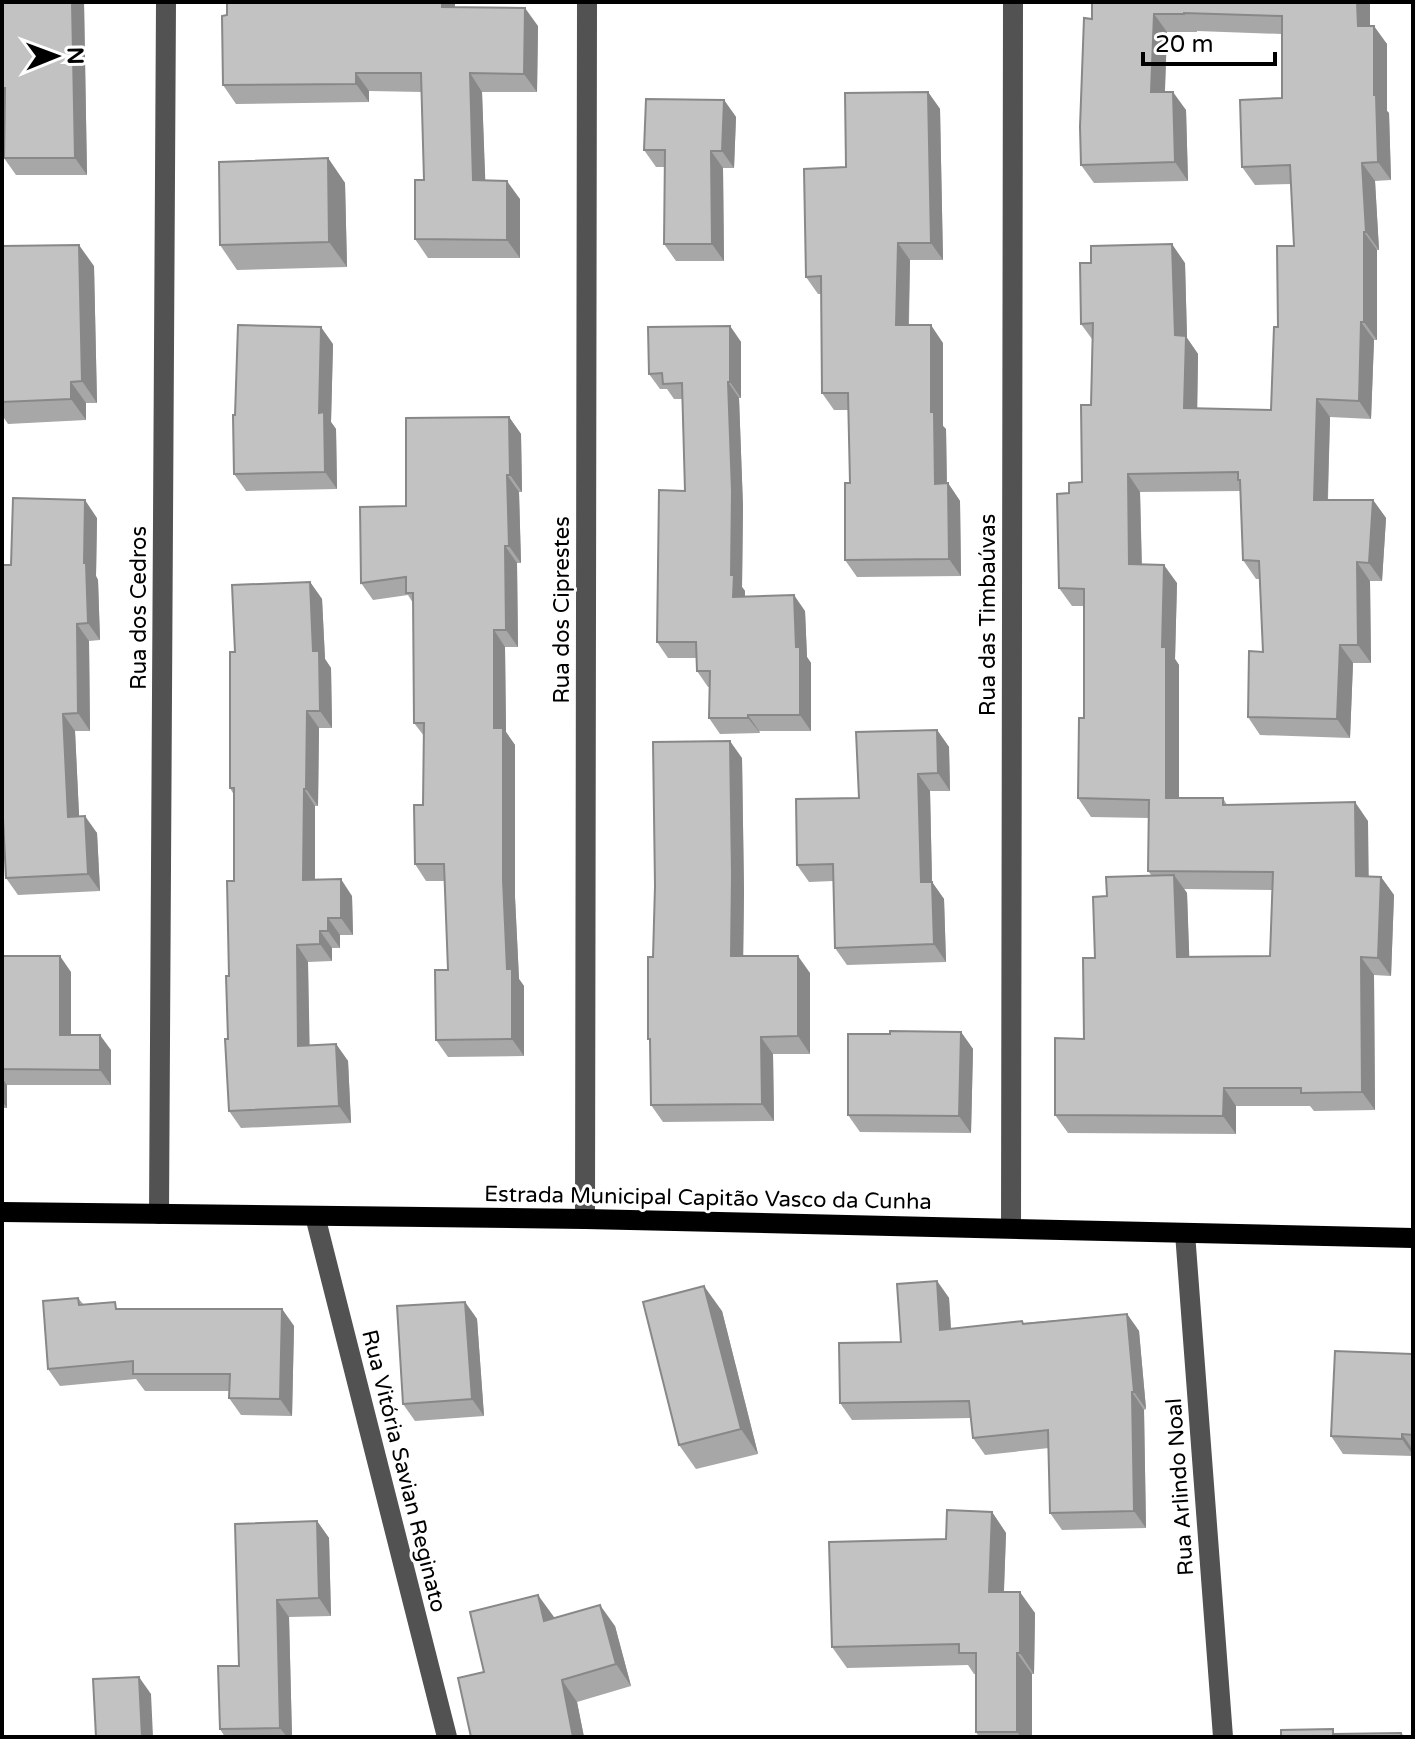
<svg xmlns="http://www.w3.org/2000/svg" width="1415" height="1739" viewBox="0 0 1415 1739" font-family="'Varela Round',sans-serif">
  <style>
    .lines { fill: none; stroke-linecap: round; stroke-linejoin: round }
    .minor { stroke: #525252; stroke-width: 20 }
    .major { stroke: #000; stroke-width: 20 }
    .wall { fill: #a7a7a7; fill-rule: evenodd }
    .shaded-wall { fill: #888 }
    .building { fill: #c2c2c2; stroke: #888; stroke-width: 2 }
    .labels { text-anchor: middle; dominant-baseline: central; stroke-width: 6; stroke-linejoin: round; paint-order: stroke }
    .street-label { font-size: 22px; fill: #000; stroke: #fff }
  </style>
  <rect width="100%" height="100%" fill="#fff"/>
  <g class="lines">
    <g class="minor">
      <path d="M159 1214 166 2"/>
      <path d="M315 1216 447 1737"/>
      <path d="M585 1219 587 2"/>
      <path d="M1011 1228 1013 2"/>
      <path d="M1185 1233 1223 1737"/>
    </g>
    <path class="major" d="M2 1212 585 1219 1413 1238"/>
  </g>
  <g class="wall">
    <path d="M2 2H84L87 175H16L4 158 5 94 2 90Z"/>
    <path d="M455 2V7L538 26 537 92H482L485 181 520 199V258H428L415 239 424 180 422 92 369 91V102L236 104 223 85Z"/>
    <path d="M1092 2H1370V26L1387 44V111L1389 113 1391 180 1375 181 1379 250H1377V340H1374L1371 419 1330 417 1328 500H1373L1386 518 1382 581H1370L1371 663H1353L1350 738 1260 735 1248 717 1263 652 1260 579H1256L1243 560 1241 491 1140 492 1142 564 1177 583 1175 659 1179 665V798H1223L1227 805 1368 821V876L1381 877 1394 895 1391 976 1374 975 1375 1110 1314 1111 1310 1106H1236V1134L1068 1133 1055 1115 1084 1039 1095 958 1107 896 1152 876 1148 871 1149 818 1091 817 1078 798 1084 718V606H1072L1059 588 1069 493 1082 482 1091 405 1092 339 1081 324 1185 263 1187 338 1198 354 1197 408 1271 410 1278 327 1294 246 1291 184 1255 185 1242 167 1282 98V34L1197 31V32H1167L1165 92 1186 110 1188 181 1094 183 1081 165 1092 19ZM1184 889 1272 890 1270 956 1189 957 1187 893Z"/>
    <path d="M928 92 940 109 943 260H910L909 325 943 343V426L946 429 947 483H948L960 501 961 576 857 577 845 560 850 483 848 410H834L822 393 821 294H818L806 277 846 167Z"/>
    <path d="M724 100 736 117 734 168H723L724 261H676L664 244 665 167H656L644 150Z"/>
    <path d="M328 158 345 183 347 267 237 270 220 245Z"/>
    <path d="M2 246 94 266 97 403H86V420L8 424 2 415Z"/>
    <path d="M730 326 741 342V398H739L743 507 742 587 745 591V597L805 611 807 657 811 663V731H759L760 733 720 734 709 718 710 687H708L697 671 696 658H668L657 642 685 491 682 399H674L667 389H660L649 374Z"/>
    <path d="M333 344 331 422 336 429 337 489 246 491 234 474 235 415Z"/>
    <path d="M509 417 521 434 522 492H519L521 563H517L518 647H505L506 732 515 745V897L519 979 524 986V1056L448 1057 436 1040 448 970 445 881H426L415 864 423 805 424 736 414 723 413 603 408 595 373 600 361 583 406 506Z"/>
    <path d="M97 518 96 576 98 580 100 640 89 641 90 731H75L79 816 97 833 100 891 18 895 6 878 11 565Z"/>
    <path d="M310 582 322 599 325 659 331 668 332 728H319L318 806H315V880L352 896 353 935H340V948H332V961L308 962 309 1045 336 1044 348 1061 351 1123 241 1128 229 1111 228 1039 229 976 234 881V795L230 788 235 652Z"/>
    <path d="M937 730 949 747 950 791H930L932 882 944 899 946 962 847 965 835 948 833 881 809 882 797 865 859 798Z"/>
    <path d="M742 758 744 891 743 956 810 973V1054H773L774 1121 663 1122 651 1105 650 1042 648 1039 653 957Z"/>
    <path d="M2 956 71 972V1035L111 1050V1085H7V1108H2Z"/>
    <path d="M961 1032 973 1049 971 1133 860 1132 848 1115 890 1034Z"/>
    <path d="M937 1281 949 1298 951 1329 1127 1314 1139 1331 1146 1409 1144 1410 1146 1528 1062 1530 1050 1513 1049 1448 985 1455 973 1438 971 1418 852 1420 840 1403 901 1342Z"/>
    <path d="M78 1298 84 1305 120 1309H282L294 1326 292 1416 241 1415 229 1398 230 1391H145L136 1379 60 1386 48 1369Z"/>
    <path d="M465 1302 477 1319 484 1416 415 1421 403 1404Z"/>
    <path d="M722 1311 758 1454 696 1469 679 1445Z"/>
    <path d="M1413 1331V1456L1343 1454 1331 1436 1412 1354Z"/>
    <path d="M992 1512 1006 1533 1004 1592 1035 1613 1034 1674H1032V1737H979L976 1732V1674H974L968 1665 847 1668 832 1647 946 1539Z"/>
    <path d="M317 1521 329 1538 331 1616 289 1617 292 1737H225L220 1729 239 1666Z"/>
    <path d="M554 1617V1618L615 1626 631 1686 577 1702 584 1737H471L484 1672Z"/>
  </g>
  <g class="shaded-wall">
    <path d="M72 2H84L87 175 75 158Z"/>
    <path d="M442 2H455L454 26 442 7Z"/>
    <path d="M1357 2H1370V45L1358 26Z"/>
    <path d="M525 8 538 26 537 92 524 74Z"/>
    <path d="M1154 14 1167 32 1164 111 1151 92Z"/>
    <path d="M1374 26 1387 44V111L1389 113 1391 180 1378 162 1374 95Z"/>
    <path d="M356 73 369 91V102L356 84Z"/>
    <path d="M470 73 482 92 486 199 473 180Z"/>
    <path d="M928 92 940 109 943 260 931 243Z"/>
    <path d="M1173 92 1186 110 1188 181 1175 162Z"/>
    <path d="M724 100 736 117 734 168 722 151Z"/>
    <path d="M711 151 723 168 724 261 712 244Z"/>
    <path d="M328 158 345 183 347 267 329 242Z"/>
    <path d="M1362 163 1375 181 1379 250 1366 232Z"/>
    <path d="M507 181 520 199V258L507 240Z"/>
    <path d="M1364 232 1377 250V340L1364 322Z"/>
    <path d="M898 243 910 260 908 343 896 325Z"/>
    <path d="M1172 244 1185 263 1187 338 1198 354 1197 426 1184 408 1175 335Z"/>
    <path d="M79 245 94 266 97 403 82 381Z"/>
    <path d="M1361 322 1374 340 1371 419 1359 401Z"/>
    <path d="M931 325 943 343V426L946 429 947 501 935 484 931 412Z"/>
    <path d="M730 326 741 342V398L730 382Z"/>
    <path d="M321 327 333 344 331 422 336 429 337 489 325 472 319 413Z"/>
    <path d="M71 382 86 403V420L71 399Z"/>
    <path d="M728 382 739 398 743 507 742 587 745 591V613L733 597 731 575Z"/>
    <path d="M1317 399 1330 417 1327 518 1314 500Z"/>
    <path d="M509 417 521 434 522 492 510 475Z"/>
    <path d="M1128 474 1140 492 1142 582 1129 564Z"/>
    <path d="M507 475 519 492 521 563 509 546Z"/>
    <path d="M948 483 960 501 961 576 949 559Z"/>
    <path d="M85 500 97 518 96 576 98 580 100 640 88 623 84 563Z"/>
    <path d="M1373 500 1386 518 1382 581 1369 563Z"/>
    <path d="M505 546 517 563 518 647 506 630Z"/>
    <path d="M1357 562 1370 581 1371 663 1358 645Z"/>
    <path d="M1164 565 1177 583 1175 659 1179 665V816L1166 798 1162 647Z"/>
    <path d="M310 582 322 599 325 659 331 668 332 728 320 711 313 651Z"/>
    <path d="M794 595 805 611 807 657 811 663V731L800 715Z"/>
    <path d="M77 624 89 641 90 731 78 713Z"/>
    <path d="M494 630 505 647 506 732 515 745V897L519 979 524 986V1056L512 1039 507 969 494 728Z"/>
    <path d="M1340 645 1353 663 1350 738 1337 719Z"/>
    <path d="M307 711 319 728 318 806 306 789Z"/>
    <path d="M63 714 75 731 80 834 68 817Z"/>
    <path d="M748 715 759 731 760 733 748 718Z"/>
    <path d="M937 730 949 747 950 791 938 773Z"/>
    <path d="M730 741 742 758 744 891 743 973 731 956Z"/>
    <path d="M918 774 930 791 932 882 944 899 946 962 934 944 921 882Z"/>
    <path d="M304 789 315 806V897L303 880Z"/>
    <path d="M1355 802 1368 821 1369 894 1356 876Z"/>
    <path d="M85 816 97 833 100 891 88 874Z"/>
    <path d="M1174 875 1187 893 1190 976 1177 957Z"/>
    <path d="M1381 877 1394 895 1391 976 1378 958Z"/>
    <path d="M341 879 352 896 353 935 341 918Z"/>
    <path d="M328 918 340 935V948L328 931Z"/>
    <path d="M320 931 332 948V961L320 944Z"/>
    <path d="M297 945 308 962 310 1063 298 1046Z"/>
    <path d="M60 956 71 972V1050L60 1035Z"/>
    <path d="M798 956 810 973V1054L798 1036Z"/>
    <path d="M1361 957 1374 975 1375 1110 1362 1092Z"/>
    <path d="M961 1032 973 1049 971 1133 959 1116Z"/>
    <path d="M100 1035 111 1050V1085L100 1070Z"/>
    <path d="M761 1037 773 1054 774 1121 762 1104Z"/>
    <path d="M336 1044 348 1061 351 1123 339 1106Z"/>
    <path d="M2 1078 7 1085V1108L2 1101Z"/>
    <path d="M1224 1088 1236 1106V1134L1223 1116Z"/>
    <path d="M937 1281 949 1298 952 1347 940 1330Z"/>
    <path d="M704 1286 722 1311 758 1454 741 1429Z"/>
    <path d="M465 1302 477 1319 484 1416 472 1399Z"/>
    <path d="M282 1309 294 1326 292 1416 280 1399Z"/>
    <path d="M1127 1314 1139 1331 1146 1409 1134 1392Z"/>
    <path d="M1132 1392 1144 1410 1146 1528 1134 1511Z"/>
    <path d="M1402 1434 1413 1450V1455L1402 1439Z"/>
    <path d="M992 1512 1006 1533 1003 1613 989 1592Z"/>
    <path d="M317 1521 329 1538 331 1616 319 1598Z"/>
    <path d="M1020 1592 1035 1613 1034 1674 1020 1653Z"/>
    <path d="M538 1595 554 1617 560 1643 544 1621Z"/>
    <path d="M277 1600 289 1617 292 1737H287L280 1728Z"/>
    <path d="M600 1605 615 1626 631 1686 616 1664Z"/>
    <path d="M1017 1653 1032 1674V1737H1021L1017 1732Z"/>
    <path d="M139 1677 151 1694 153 1737H142Z"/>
    <path d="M562 1680 577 1702 584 1737H573Z"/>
  </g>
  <g class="building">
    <path d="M2 2H72L75 158H4L5 88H2Z"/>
    <path d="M227 2H442V7L525 8 524 74 470 73 473 180 507 181V240L415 239V180H424L421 73H356V84L223 85 222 16 227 15Z"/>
    <path d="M1092 2H1357L1358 26H1374V95H1376L1378 162 1362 163 1366 232H1364V322H1361L1359 401 1317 399 1314 500H1373L1369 563 1357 562 1358 645H1340L1337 719 1248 717 1249 651 1263 652 1259 561 1243 560 1240 480H1238V472L1128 474 1129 564 1164 565 1162 647H1166V798H1223V805L1355 802 1356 876 1381 877 1378 958 1361 957 1362 1092 1301 1093V1088H1224L1223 1116 1055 1115V1038L1084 1039 1083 958H1095L1093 897 1107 896 1106 877 1174 875 1177 957 1270 956 1273 872 1148 871 1149 800 1078 798 1079 718H1084V589L1059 588 1057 494 1069 493V483L1082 482 1081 405H1091L1093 323 1081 324 1080 263H1091V246L1172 244 1175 335 1186 336 1184 408 1271 410 1274 327H1278L1277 246H1294L1290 165 1242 167 1240 100 1282 98V16L1184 13V14H1154L1151 92H1173L1175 162 1081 165 1080 127 1084 18 1092 19Z"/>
    <path d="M928 92 931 243H898L896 325H931V412H934L935 484 948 483 949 559 845 560V483H850L848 393H822L821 276 806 277 804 169 846 167 845 93Z"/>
    <path d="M646 99 724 100 722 151H711L712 244H664L665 150H644Z"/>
    <path d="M328 158 329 242 220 245 219 162Z"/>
    <path d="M79 245 82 381 71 382V399L2 402V246Z"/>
    <path d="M238 325 321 327 319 413 324 412 325 472 234 474 233 415H235Z"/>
    <path d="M730 326V382H728L732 491 731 575H734L733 597 794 595 796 647H800V715H748V718H709L710 671H697L696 642H657L659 490 685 491 682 383 663 384 662 373 649 374 648 327Z"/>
    <path d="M509 417 510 475H507L509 546H505L506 630H494V728H503V880L507 969H512V1039L436 1040 435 970H448L444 864H415L414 805H423L424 723H414L413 593H406V577L361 583 360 507 406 506V418Z"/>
    <path d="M13 498 85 500 84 563H86L88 623 77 624 78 713 63 714 68 817 85 816 88 874 6 878 2 799V565H11Z"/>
    <path d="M310 582 313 651H319L320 711H307L306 789H304L303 880 341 879V918H328V931H320V944L297 945 298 1046 336 1044 339 1106 229 1111 225 1039H228L226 976H229L227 881H234V788H230V652H235L232 585Z"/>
    <path d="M937 730 938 773 918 774 921 882H932L934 944 835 948 833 864 797 865 796 799 859 798 856 732Z"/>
    <path d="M730 741 732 874 731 956H798V1036L761 1037 762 1104 651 1105 650 1039H648V957H653L655 886 653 742Z"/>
    <path d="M2 956H60V1035H100V1070L2 1069Z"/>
    <path d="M890 1031 961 1032 959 1116 848 1115V1034H890Z"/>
    <path d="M937 1281 940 1330 1022 1321 1023 1324 1127 1314 1134 1392H1132L1134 1511 1050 1513 1048 1430 973 1438 969 1401 840 1403 839 1343 901 1342 897 1284Z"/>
    <path d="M704 1286 741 1429 679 1445 643 1302Z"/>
    <path d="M78 1298 79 1305 115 1302 116 1309H282L280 1399 229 1398 230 1374H133V1361L48 1369 43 1301Z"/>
    <path d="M465 1302 472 1399 403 1404 397 1306Z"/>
    <path d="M1413 1331V1435L1402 1434V1439L1331 1436 1335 1351 1412 1354Z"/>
    <path d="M947 1510 992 1512 989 1592H1020V1653H1017V1732H976V1653H959V1644L832 1647 829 1542 946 1539Z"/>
    <path d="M317 1521 319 1598 277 1600 280 1728 220 1729 218 1666H239L235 1524Z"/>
    <path d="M538 1595 544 1621 600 1605 616 1664 562 1680 573 1737H471L458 1678 484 1672 470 1612Z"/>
    <path d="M139 1677 142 1737H96L93 1679Z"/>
    <path d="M1333 1729V1734L1401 1733 1402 1737H1281V1730Z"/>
  </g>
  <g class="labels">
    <g class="street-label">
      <text transform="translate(139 608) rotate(-90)">Rua dos Cedros</text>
      <text transform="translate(562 610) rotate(-90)">Rua dos Ciprestes</text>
      <text transform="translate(988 615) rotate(-90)">Rua das Timbaúvas</text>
      <text transform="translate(708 1198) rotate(1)">Estrada Municipal Capitão Vasco da Cunha</text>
      <text transform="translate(404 1471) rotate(76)">Rua Vitória Savian Reginato</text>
      <text transform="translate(1180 1487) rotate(-94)">Rua Arlindo Noal</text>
    </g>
  </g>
  <rect width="1415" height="1739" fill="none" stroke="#000000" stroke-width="8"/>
  <g transform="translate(56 56) rotate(89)" stroke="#ffffff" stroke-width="6" paint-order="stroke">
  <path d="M0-6L14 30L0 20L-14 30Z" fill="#000000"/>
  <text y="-12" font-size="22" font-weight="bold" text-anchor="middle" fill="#000000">N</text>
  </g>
  <path d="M1143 52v12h132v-12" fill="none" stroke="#000000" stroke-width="4"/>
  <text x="1155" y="52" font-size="24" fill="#000000" stroke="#ffffff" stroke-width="6" paint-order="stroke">20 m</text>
</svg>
